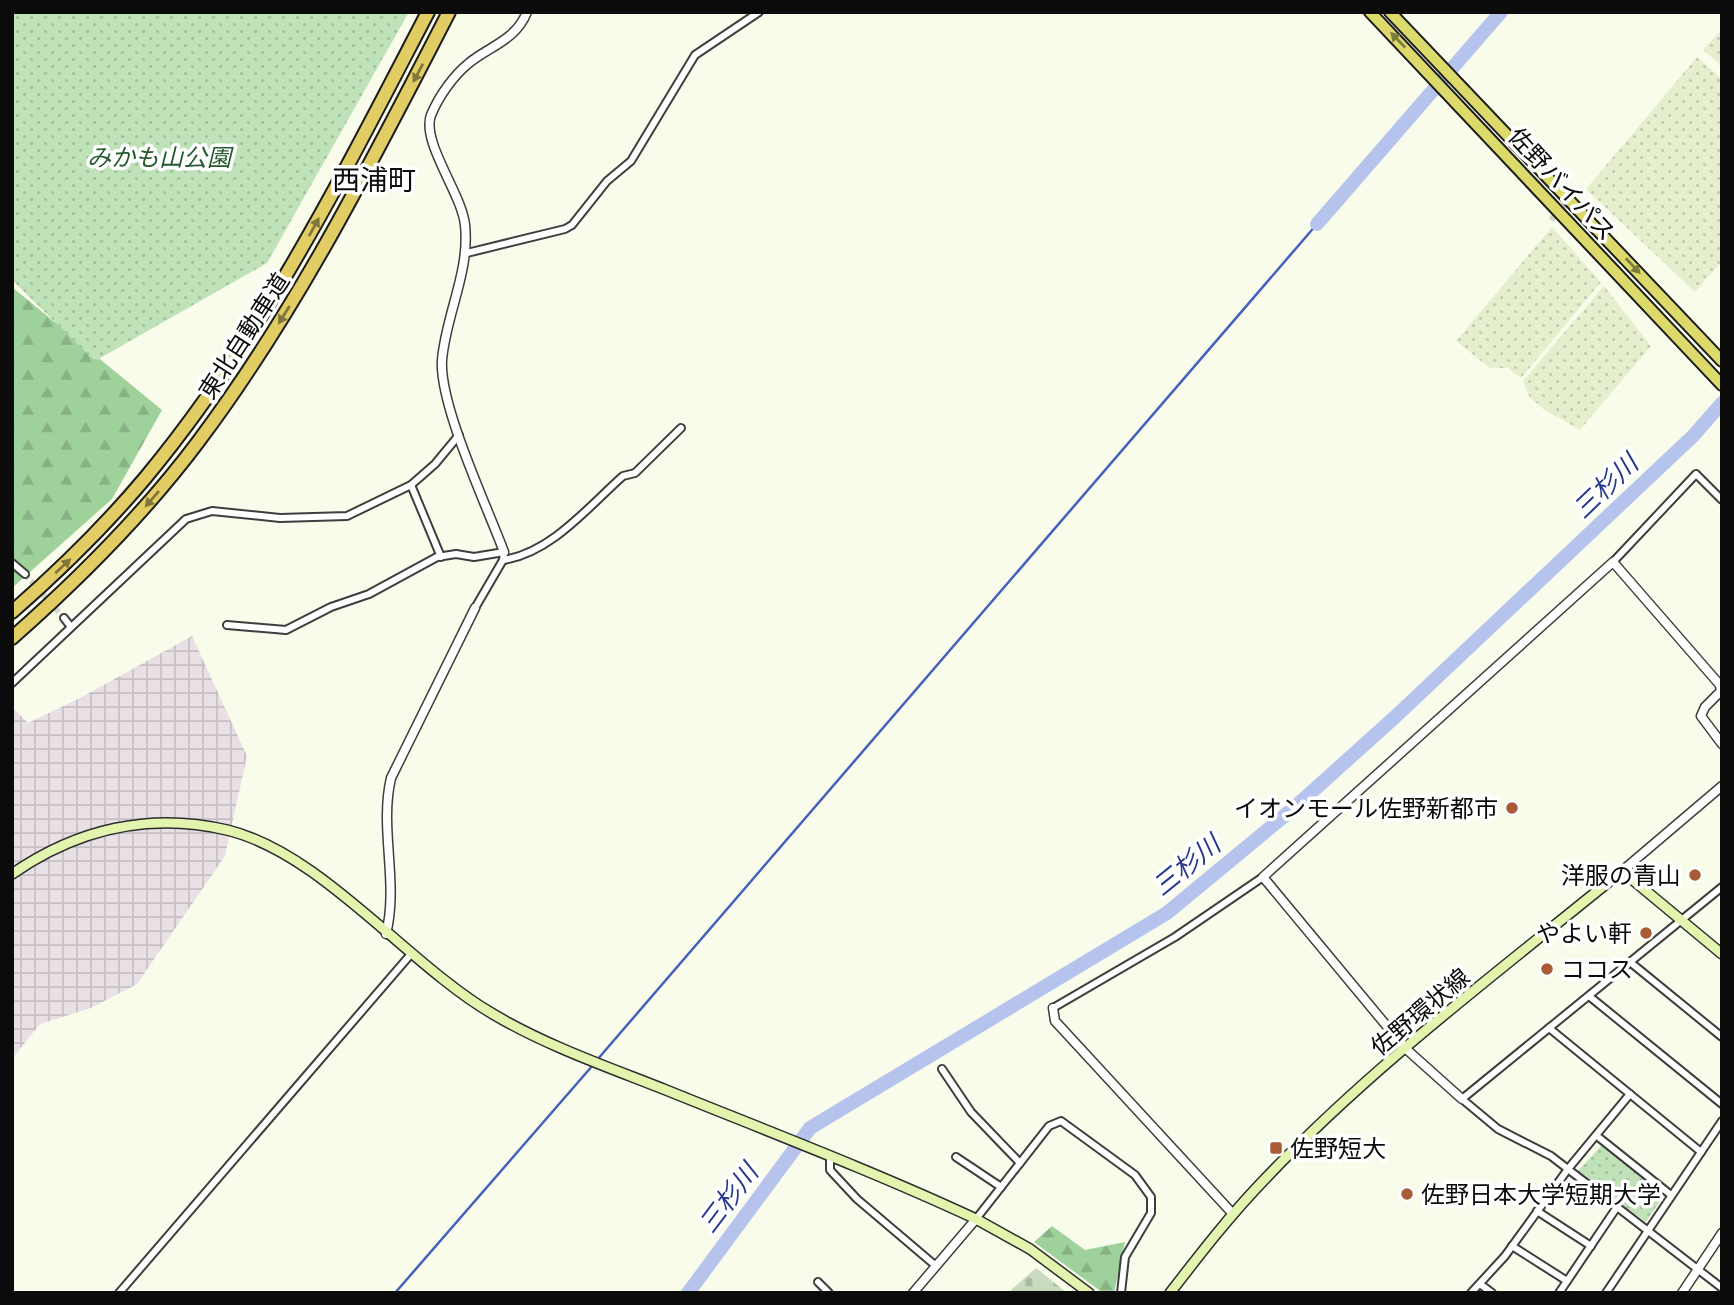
<svg xmlns="http://www.w3.org/2000/svg" width="1734" height="1305" viewBox="0 0 1734 1305" font-family="Lora,'Noto Sans JP',serif">
  <style>
    .industrial { fill: url(#industrial-grid) }
    .farmland { fill: url(#farmland-dots) }
    .forest { fill: url(#forest-firs) }
    .cemetery { fill: url(#cemetery-stones) }
    .park { fill: url(#park-dots) }
    .lines { fill: none; stroke-linecap: round; stroke-linejoin: round }
    .stream { stroke: #4660bb; stroke-width: 2.5 }
    .river { stroke: #b6c4ed; stroke-width: 14 }
    .minor-tunnel { stroke: #d5d8c9; stroke-width: 6; stroke-dasharray: 6 3; stroke-linecap: butt }
    .minor-casing { stroke: #3e3e3e; stroke-width: 10 }
    .tertiary-casing { stroke: #3e3e3e; stroke-width: 11 }
    .secondary-casing { stroke: #2d2d2d; stroke-width: 12 }
    .trunk-casing { stroke: #1c1c1c; stroke-width: 14 }
    .motorway-casing { stroke: #1c1c1c; stroke-width: 16 }
    .minor { stroke: #fff; stroke-width: 6 }
    .tertiary { stroke: #fff; stroke-width: 8 }
    .secondary { stroke: #e2f4ae; stroke-width: 9 }
    .trunk { stroke: #dcda6a; stroke-width: 10 }
    .motorway { stroke: #e2cd64; stroke-width: 12 }
    .oneway { fill: #7e7d3f }
    .oneway2 { fill: #81763c }
    .poi-dot { fill: #a85b35; stroke: #fff; stroke-width: 2.5 }
    .labels { text-anchor: middle; dominant-baseline: central; stroke-width: 7; stroke-linejoin: round; paint-order: stroke }
    .park-label { font-size: 24px; font-style: italic; fill: #24592d; stroke: #fff }
    .street-label { font-size: 24px; fill: #0b0b0b; stroke: #fff }
    .poi-label { font-size: 24px; fill: #0b0b0b; stroke: #fff; text-anchor: end }
    .water-label { font-size: 26px; font-style: italic; fill: #25388b; stroke: #fff }
    .quarter-label { font-size: 28px; fill: #0b0b0b; stroke: #fff }
  </style>
  <defs>
    <pattern id="industrial-grid" width="8" height="8" patternUnits="userSpaceOnUse" patternTransform="scale(1.75)"><rect width="8" height="8" fill="#e9e0e6"/><path d="M0 4h8M4 0v8" fill="none" stroke="#c6bfc4"/></pattern>
    <pattern id="farmland-dots" width="8" height="8" patternUnits="userSpaceOnUse" patternTransform="scale(1.75)"><rect width="8" height="8" fill="#e5efce"/><path d="M2 2h.1M6 6h.1" fill="none" stroke="#c3ccb0" stroke-width="1.8" stroke-linecap="round"/></pattern>
    <pattern id="forest-firs" width="22" height="20" patternUnits="userSpaceOnUse" patternTransform="scale(1.75)"><rect width="22" height="20" fill="#9fd19b"/><path d="M5 1l3.5 6h-7zM16 11l3.5 6h-7z" fill="#88b284"/></pattern>
    <pattern id="cemetery-stones" width="16" height="16" patternUnits="userSpaceOnUse" patternTransform="scale(1.75)"><rect width="16" height="16" fill="#c8dbbf"/><path d="M2 7V4a2 2 0 0 1 4 0v3zM10 15v-3a2 2 0 0 1 4 0v3z" fill="#aabba3"/></pattern>
    <pattern id="park-dots" width="8" height="8" patternUnits="userSpaceOnUse" patternTransform="scale(1.75)"><rect width="8" height="8" fill="#bfe2b9"/><path d="M2 2h.1M6 6h.1" fill="none" stroke="#a3c19e" stroke-width="1.8" stroke-linecap="round"/></pattern>
  </defs>
  <rect width="100%" height="100%" fill="#f9fceb"/>
  <path class="industrial" d="M192 636 247 756 225 856 137 984 91 1008 40 1024 12 1059V707L28 723 82 697Z"/>
  <g class="farmland">
    <path d="M1722 29V66L1703 50Z"/>
    <path d="M1697 57 1722 79V261L1695 292 1586 189Z"/>
    <path d="M1552 227 1601 282 1521 378 1508 368H1490L1456 341Z"/>
    <path d="M1604 286 1651 346 1580 430 1548 412 1530 398 1523 381Z"/>
  </g>
  <g class="forest">
    <path d="M12 287 162 410 112 499 12 588Z"/>
    <path d="M1052 1226 1085 1250 1125 1242 1114 1293H1103L1034 1242Z"/>
  </g>
  <path class="cemetery" d="M1036 1268 1067 1293H1013L1011 1290Z"/>
  <g class="park">
    <path d="M12 12H409L267 263 95 361 12 280Z"/>
    <path d="M1602 1145 1664 1195 1646 1222 1577 1172Z"/>
  </g>
  <g class="lines">
    <g class="stream">
      <path d="M597 1060 1317 224"/>
      <path d="M395 1293 593 1065"/>
    </g>
    <g class="river">
      <path d="M1317 224 1501 12"/>
      <path d="M688 1293 810 1128 1167 913 1295 807 1395 717 1693 436 1722 403"/>
    </g>
    <g class="minor-tunnel">
      <path d="M1551 220 1580 188"/>
      <path d="M25 574 64 618"/>
    </g>
    <defs>
      <g id="minor">
        <path d="M467 253 565 229 572 225 607 181 631 161 695 55 759 12"/>
        <path d="M411 485 441 557"/>
        <path d="M503 560C551 553 588 507 623 476L635 473 681 428"/>
        <path d="M1613 562 1696 474 1722 500"/>
        <path d="M12 563 25 574"/>
        <path d="M64 618 71 627"/>
        <path d="M227 625 286 630 331 607 369 594 437 557 456 554 474 557 504 552 503 560 475 608"/>
        <path d="M12 683 186 519 212 511 280 518 347 516 411 485 435 464 459 435"/>
        <path d="M1722 887 1462 1099 1498 1129 1551 1156 1722 1288"/>
        <path d="M1630 962 1722 1037"/>
        <path d="M1589 996 1722 1104"/>
        <path d="M1053 1008 1175 937 1263 877"/>
        <path d="M1549 1028 1701 1152"/>
        <path d="M942 1069 971 1112 1020 1163"/>
        <path d="M1597 1136 1671 1195"/>
        <path d="M830 1157V1170L857 1199 936 1266"/>
        <path d="M956 1157 1001 1187"/>
        <path d="M1537 1211 1591 1246"/>
        <path d="M976 1219 1049 1126 1061 1121 1135 1175 1151 1197V1213L1125 1257 1121 1293"/>
        <path d="M1512 1246 1567 1281"/>
        <path d="M818 1282 829 1293"/>
        <path d="M1480 1284 1492 1293"/>
        <path d="M119 1293 411 954"/>
        <path d="M1471 1293 1505 1256 1568 1169 1630 1094"/>
        <path d="M1559 1293 1617 1207"/>
        <path d="M1606 1293 1722 1121"/>
      </g>
      <g id="tertiary">
        <path d="M504 552C487 506 439 405 442 360 446 314 470 272 465 225 462 194 421 142 431 115 439 96 453 76 469 63 490 46 516 40 527 12"/>
        <path d="M1622 871 1722 786"/>
        <path d="M386 934C399 882 379 829 391 778L475 608"/>
        <path d="M1053 1008 1055 1021 1233 1214"/>
        <path d="M1462 1099 1405 1048 1263 877 1613 562 1720 685 1721 691 1705 707 1701 716 1722 744"/>
        <path d="M913 1293 976 1219"/>
        <path d="M1682 1293 1722 1233"/>
      </g>
      <g id="secondary">
        <path d="M12 874C77 829 150 812 227 830 322 853 407 964 493 1014 547 1046 608 1067 666 1090 770 1132 875 1172 976 1219L1030 1249 1089 1293"/>
        <path d="M1170 1293C1200 1254 1231 1214 1265 1179 1373 1065 1501 970 1622 871L1722 954"/>
      </g>
      <g id="trunk">
        <path d="M1370 12 1722 385"/>
        <path d="M1390 12 1722 361"/>
      </g>
      <g id="motorway">
        <path d="M12 612C60 570 105 526 146 477 263 336 344 173 428 12"/>
        <path d="M12 638C80 578 144 514 198 442 298 309 373 159 449 12"/>
      </g>
    </defs>
    <use href="#minor" class="minor-casing"/>
    <use href="#tertiary" class="tertiary-casing"/>
    <use href="#secondary" class="secondary-casing"/>
    <use href="#trunk" class="trunk-casing"/>
    <use href="#motorway" class="motorway-casing"/>
    <use href="#minor" class="minor"/>
    <use href="#tertiary" class="tertiary"/>
    <use href="#secondary" class="secondary"/>
    <use href="#trunk" class="trunk"/>
    <use href="#motorway" class="motorway"/>
  </g>
  <defs><path id="oneway-solid" d="M-6-.8H1V-3.2L6.5 0L1 3.2V.8H-6Z" transform="scale(1.75)"/></defs>
  <g class="oneway">
    <use href="#oneway-solid" transform="translate(1398 40) rotate(-134)"/>
    <use href="#oneway-solid" transform="translate(1633 266) rotate(47)"/>
  </g>
  <g class="oneway2">
    <use href="#oneway-solid" transform="translate(418 73) rotate(118)"/>
    <use href="#oneway-solid" transform="translate(314 227) rotate(-61)"/>
    <use href="#oneway-solid" transform="translate(284 315) rotate(122)"/>
    <use href="#oneway-solid" transform="translate(152 499) rotate(131)"/>
    <use href="#oneway-solid" transform="translate(63 566) rotate(-43)"/>
  </g>
  <g class="poi-dot">
    <circle cx="1512" cy="808" r="7"/>
    <circle cx="1695" cy="875" r="7"/>
    <circle cx="1646" cy="933" r="7"/>
    <circle cx="1547" cy="969" r="7"/>
    <rect x="1269" y="1141" width="14" height="14" rx="3.5"/>
    <circle cx="1407" cy="1194" r="7"/>
  </g>
  <g class="labels">
    <g class="park-label">
      <text x="159" y="157">みかも山公園</text>
    </g>
    <g class="street-label">
      <text transform="translate(1562 184) rotate(47)">佐野バイパス</text>
      <text transform="translate(244 336) rotate(-57)">東北自動車道</text>
      <text transform="translate(1420 1012) rotate(-40)">佐野環状線</text>
    </g>
    <g class="poi-label">
      <text x="1498" y="808">イオンモール佐野新都市</text>
      <text x="1681" y="875">洋服の青山</text>
      <text x="1632" y="933">やよい軒</text>
      <text x="1561" y="969" text-anchor="start">ココス</text>
      <text x="1290" y="1148" text-anchor="start">佐野短大</text>
      <text x="1421" y="1194" text-anchor="start">佐野日本大学短期大学</text>
    </g>
    <g class="water-label">
      <text transform="translate(1605 486) rotate(-44)">三杉川</text>
      <text transform="translate(1186 865) rotate(-39)">三杉川</text>
      <text transform="translate(728 1198) rotate(-53)">三杉川</text>
    </g>
    <g class="quarter-label">
      <text x="374" y="180">西浦町</text>
    </g>
  </g>
  <rect width="1734" height="1305" fill="none" stroke="#0b0b0b" stroke-width="28"/>
</svg>
